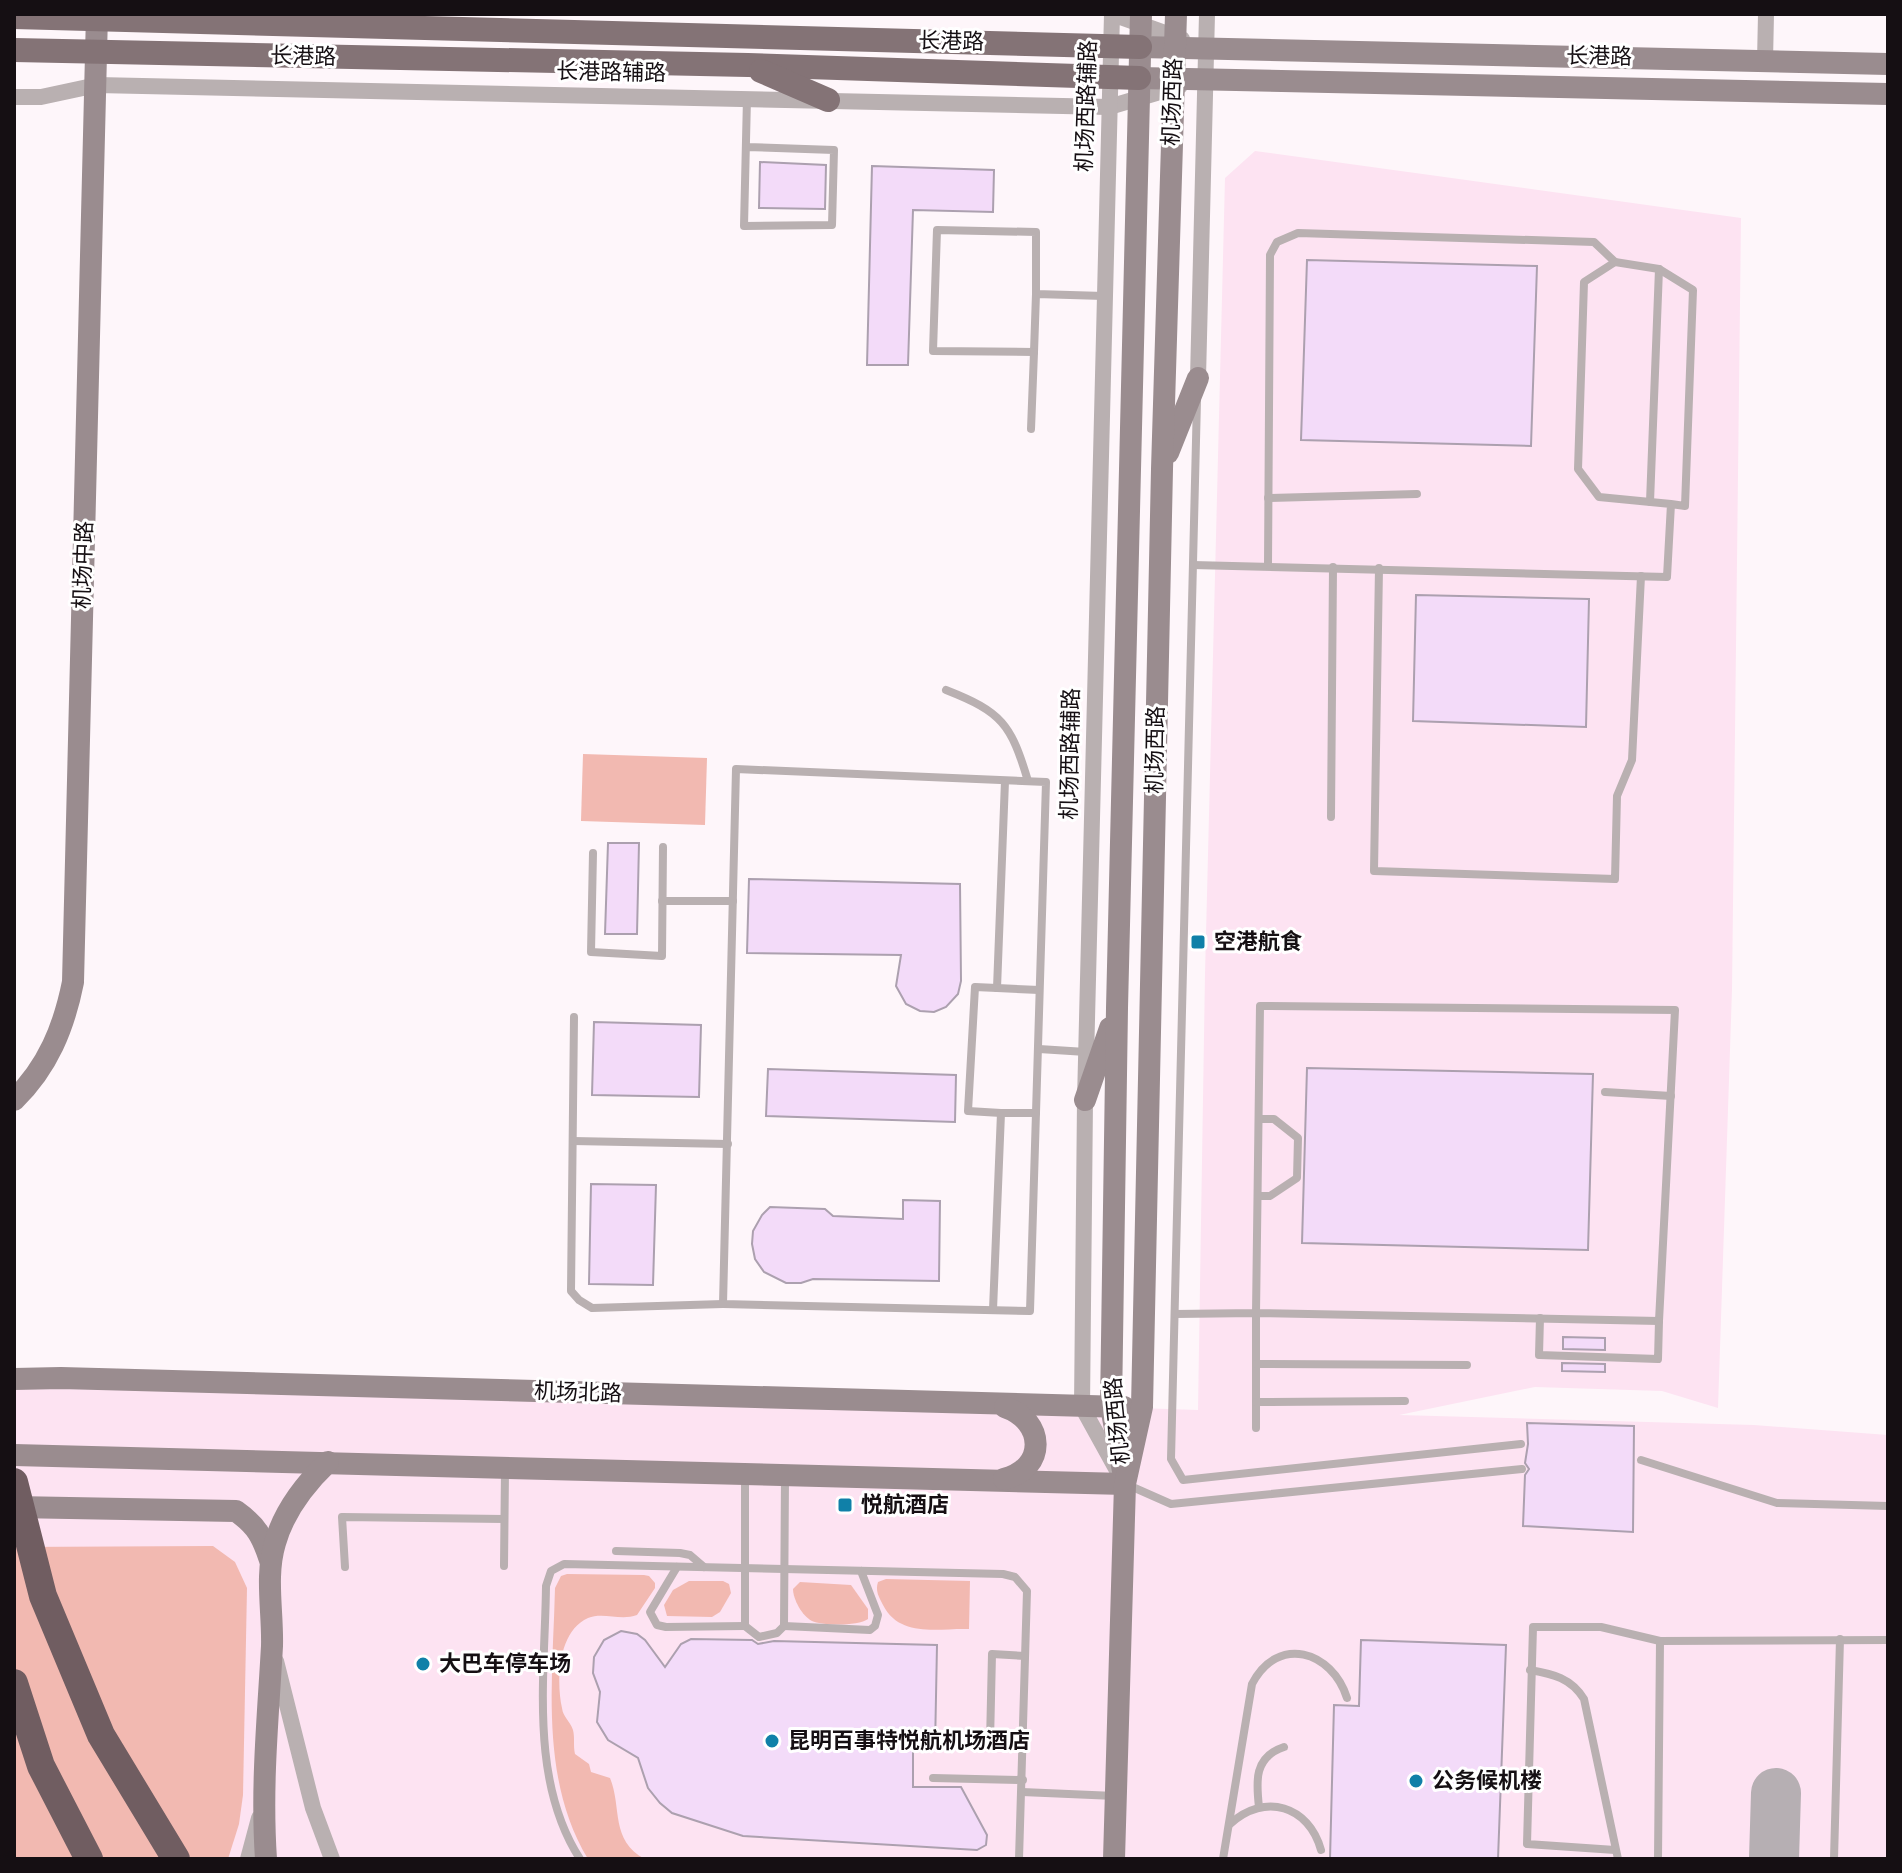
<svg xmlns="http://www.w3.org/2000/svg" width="1902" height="1873" viewBox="0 0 1902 1873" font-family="'Sofia Sans Condensed','Noto Sans SC',sans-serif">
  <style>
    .built { fill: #fde3f2 }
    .green { fill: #f2b9b1 }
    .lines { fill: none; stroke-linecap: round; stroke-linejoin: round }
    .taxiway { stroke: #b6afb3; stroke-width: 50 }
    .building { fill: #f3dbf9; stroke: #aca0af; stroke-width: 2 }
    .lane { stroke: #b9b0b1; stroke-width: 8 }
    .street { stroke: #b9b0b1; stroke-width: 16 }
    .secondary { stroke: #9a8c8f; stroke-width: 22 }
    .primary { stroke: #847376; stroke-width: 24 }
    .highway { stroke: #705d61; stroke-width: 28 }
    .highway-bridge { stroke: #705d61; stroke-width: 28 }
    .poi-dot { fill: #1080a8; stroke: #fff; stroke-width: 3 }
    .labels { text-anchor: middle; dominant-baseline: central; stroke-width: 6; stroke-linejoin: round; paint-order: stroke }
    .street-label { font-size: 22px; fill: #150f13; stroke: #fff }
    .poi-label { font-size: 22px; font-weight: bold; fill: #150f13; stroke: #fff; text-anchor: start }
  </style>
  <rect width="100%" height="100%" fill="#fef6fa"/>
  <path class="built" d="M1255 151 1741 218 1732 990 1718 1408 1662 1391 1535 1387 1399 1415 1754 1425 1888 1435V1859H14V1371L1198 1410 1205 974 1225 178Z"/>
  <g class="green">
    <path d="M583 754 707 758 705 825 581 821Z"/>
    <path d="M213 1546 235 1562 247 1588 243 1795 239 1824 228 1859H14V1547Z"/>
    <path d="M567 1574 644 1575 649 1576 655 1583V1588L637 1615C621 1621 603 1612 588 1618 558 1631 556 1681 562 1708 563 1717 570 1721 573 1730 575 1738 573 1746 575 1754L589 1764 591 1772 610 1778C622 1807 610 1841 645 1859H588C539 1778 553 1678 555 1588L561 1576Z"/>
    <path d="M886 1579 970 1581 969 1629C937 1628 900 1638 883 1605 879 1597 875 1591 878 1582Z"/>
    <path d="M689 1581H723L729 1584 731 1593 720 1612 712 1617 667 1616 664 1605 673 1590Z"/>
    <path d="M800 1582 851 1585 868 1609V1619C859 1626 822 1626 812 1621 802 1616 793 1599 793 1589Z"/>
  </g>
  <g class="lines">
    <path class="taxiway" d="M1774 1859 1776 1793"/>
  </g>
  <g class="building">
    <path d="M760 162 826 165 825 209 759 208Z"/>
    <path d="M872 166 994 170 993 212 913 210 908 365H867Z"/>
    <path d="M1307 260 1537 266 1531 446 1301 440Z"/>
    <path d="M1416 595 1589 599 1586 727 1413 721Z"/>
    <path d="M608 843H639L637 934H605Z"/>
    <path d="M749 879 960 884 961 981 958 994 946 1007 934 1012 920 1011 906 1004 896 986 901 955 747 953Z"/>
    <path d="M594 1022 701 1025 699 1097 592 1095Z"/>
    <path d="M1307 1068 1593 1074 1588 1250 1302 1243Z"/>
    <path d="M768 1069 956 1075 955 1122 766 1116Z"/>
    <path d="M591 1184 656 1185 653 1285 589 1284Z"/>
    <path d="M903 1200 940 1201 939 1281 813 1279 801 1283H786L764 1272 755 1259 752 1244 753 1231 762 1215 770 1207 825 1209 833 1216 903 1219Z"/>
    <path d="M1563 1337 1605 1338V1350L1563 1349Z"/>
    <path d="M1562 1363 1605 1364V1372L1562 1371Z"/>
    <path d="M1527 1423 1634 1426 1633 1532 1523 1526 1525 1475 1529 1469 1525 1463 1528 1444Z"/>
    <path d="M621 1631 637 1634 645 1640 665 1667 681 1644 691 1639 752 1640 758 1644 774 1641 937 1645 935 1748H913V1787H961L987 1835 986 1845 977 1850 743 1836 672 1813 660 1803 648 1788 638 1758 608 1740 597 1722 600 1692 593 1673 594 1657 604 1640Z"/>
    <path d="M1361 1640 1506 1645 1498 1859H1330L1334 1705 1359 1706Z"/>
  </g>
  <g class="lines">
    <g class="lane">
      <path d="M746 147 834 150 832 225 744 226 747 98"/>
      <path d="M1036 294 1034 352 933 351 937 230 1036 232V294L1104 296"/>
      <path d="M1197 400 1171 1459 1183 1480 1521 1444"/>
      <path d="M1031 429 1034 352"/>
      <path d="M1268 498 1417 494"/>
      <path d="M1650 502 1659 269"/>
      <path d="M1193 565 1667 577 1671 504 1599 497 1578 469 1584 282 1615 262 1659 269 1693 290 1685 506 1671 504"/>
      <path d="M1268 565 1270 255 1277 242 1298 233 1594 242 1615 262"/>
      <path d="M1379 568 1374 871 1615 879 1617 796 1632 760 1641 576"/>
      <path d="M946 690C1002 712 1011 724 1028 781"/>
      <path d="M736 769 1046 782 1030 1311 723 1304Z"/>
      <path d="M1005 781 997 988 1039 990"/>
      <path d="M1331 817 1333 567"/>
      <path d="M593 853 591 952 662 956 663 847"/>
      <path d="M662 901H733"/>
      <path d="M997 988 975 987 968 1111 1001 1113"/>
      <path d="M574 1017 571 1291 579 1300 592 1308 723 1304"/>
      <path d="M1039 1049 1086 1052"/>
      <path d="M1605 1092 1671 1096"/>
      <path d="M573 1141 728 1144"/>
      <path d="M1258 1196H1270L1297 1178 1298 1138 1274 1119H1260"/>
      <path d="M993 1310 1001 1113H1036"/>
      <path d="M1175 1314 1256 1313 1260 1006 1675 1010 1659 1321 1256 1313V1428"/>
      <path d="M1540 1318 1539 1355 1658 1359 1659 1321"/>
      <path d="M1256 1364 1467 1365"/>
      <path d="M1256 1402 1405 1401"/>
      <path d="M1641 1460 1777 1503 1888 1506"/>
      <path d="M745 1474V1626L759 1637 777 1633 784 1626 785 1478"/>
      <path d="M1128 1485 1171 1504 1522 1469"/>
      <path d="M616 1551 680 1553 690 1555 704 1567"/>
      <path d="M504 1566 505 1471"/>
      <path d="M345 1567 342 1517 504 1519"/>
      <path d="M677 1567 650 1612 657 1625 666 1627 745 1626"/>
      <path d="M784 1626 870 1630 875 1626 878 1615 861 1571"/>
      <path d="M1530 1670C1553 1674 1571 1678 1584 1699L1618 1859"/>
      <path d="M990 1742 992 1654 1025 1656"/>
      <path d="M933 1778 1023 1780"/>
      <path d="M1022 1792 1115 1796"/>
      <path d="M1259 1807C1256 1781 1254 1757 1284 1747"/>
      <path d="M1230 1824C1265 1792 1309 1806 1321 1850"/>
      <path d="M1615 1850 1527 1844 1533 1627H1601L1660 1641 1888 1640"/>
      <path d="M580 1859C529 1780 545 1676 546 1586L551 1571 564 1564 1003 1574 1015 1577 1027 1591 1019 1859"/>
      <path d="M1223 1859 1252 1684C1278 1634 1332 1651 1347 1698"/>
      <path d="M1658 1859 1660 1641"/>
      <path d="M1834 1859 1840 1639"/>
    </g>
    <g class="street">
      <path d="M1765 61 1766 14"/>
      <path d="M14 97H41L97 85 1109 107 1180 86"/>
      <path d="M1198 378 1207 14"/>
      <path d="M1119 1474 1082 1407 1085 1100 1112 14 1182 39"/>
      <path d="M276 1661 313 1808 332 1859"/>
      <path d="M248 1859 259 1818"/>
    </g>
    <g class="secondary">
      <path d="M1140 47 1888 64"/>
      <path d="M1139 78 1888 94"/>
      <path d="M1168 453 1198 378"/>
      <path d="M14 1100C48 1067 64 1027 73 982L97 14"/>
      <path d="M1085 1100 1110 1028"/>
      <path d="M14 1379 61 1378 1124 1407"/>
      <path d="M14 1455 1125 1484"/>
      <path d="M1123 1471 1111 1407 1117 1008 1141 14"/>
      <path d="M1004 1479C1047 1468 1045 1421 1005 1407"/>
      <path d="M14 1507 236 1511C257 1526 262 1536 270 1560"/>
      <path d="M266 1859C261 1786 268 1718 272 1646 273 1612 265 1576 275 1543 284 1511 304 1485 328 1462"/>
      <path d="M1114 1859 1125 1484 1142 1407 1162 469 1176 14"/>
    </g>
    <g class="primary">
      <path d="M14 17 1140 47"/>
      <path d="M14 50 748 65 1139 78"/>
      <path d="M761 71 828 100"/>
    </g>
    <path class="highway" d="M14 1683 41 1766 89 1859"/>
    <path class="highway-bridge" d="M14 1482 43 1596 101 1735 176 1859"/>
  </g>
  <g class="poi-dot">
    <rect x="1190" y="934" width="16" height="16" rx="4"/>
    <rect x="837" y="1497" width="16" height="16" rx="4"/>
    <circle cx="423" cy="1664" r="8"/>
    <circle cx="772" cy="1741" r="8"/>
    <circle cx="1416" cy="1781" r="8"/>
  </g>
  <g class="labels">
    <g class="street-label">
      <text transform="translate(951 42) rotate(1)">长港路</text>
      <text transform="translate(303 57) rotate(1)">长港路</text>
      <text transform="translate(1599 57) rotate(1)">长港路</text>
      <text transform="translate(611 73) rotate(1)">长港路辅路</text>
      <text transform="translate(1173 102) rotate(-88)">机场西路</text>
      <text transform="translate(1087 106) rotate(-88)">机场西路辅路</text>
      <text transform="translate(84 565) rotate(-88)">机场中路</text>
      <text transform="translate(1156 750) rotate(-89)">机场西路</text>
      <text transform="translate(1071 754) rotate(-89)">机场西路辅路</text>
      <text transform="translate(578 1393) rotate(2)">机场北路</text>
      <text transform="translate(1118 1421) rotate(-96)">机场西路</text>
    </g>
    <g class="poi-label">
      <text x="1214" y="942">空港航食</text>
      <text x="861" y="1505">悦航酒店</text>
      <text x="439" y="1664">大巴车停车场</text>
      <text x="788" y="1741">昆明百事特悦航机场酒店</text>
      <text x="1432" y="1781">公务候机楼</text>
    </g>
  </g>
  <rect width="1902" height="1873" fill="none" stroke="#150f13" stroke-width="32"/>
</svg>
